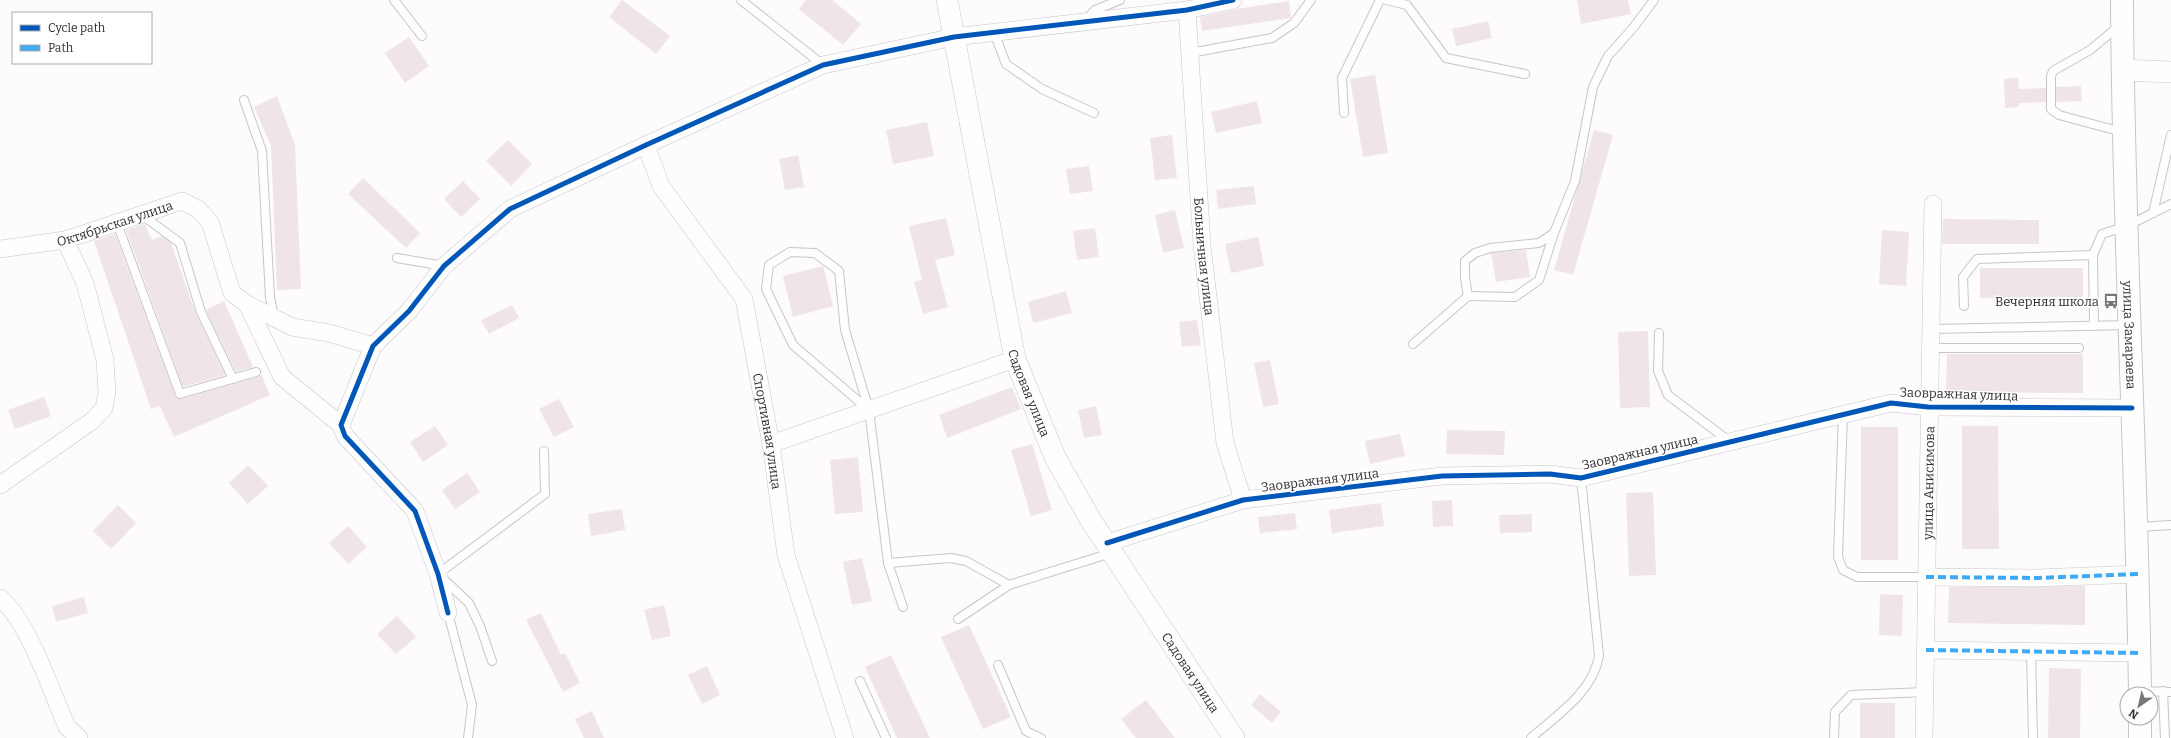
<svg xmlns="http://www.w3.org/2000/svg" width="2171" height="738" viewBox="0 0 2171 738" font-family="Bitter,serif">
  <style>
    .building { fill: #efe4e9 }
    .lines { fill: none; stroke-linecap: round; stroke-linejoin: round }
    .service-casing { stroke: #c7c5c8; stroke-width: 10 }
    .minor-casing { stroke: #c7c5c8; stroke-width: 18 }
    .tertiary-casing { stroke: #c7c5c8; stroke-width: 22 }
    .secondary-casing { stroke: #c7c5c8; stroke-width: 24 }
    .service { stroke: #fffeff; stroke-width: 8 }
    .minor { stroke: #fffeff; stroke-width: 17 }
    .tertiary { stroke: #fffeff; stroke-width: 21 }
    .secondary { stroke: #fffeff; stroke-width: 22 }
    .quiet { stroke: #3fa9f5; stroke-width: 4; stroke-dasharray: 8 4; stroke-linecap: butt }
    .cycleway-casing { stroke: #fff; stroke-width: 8 }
    .cycleway { stroke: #0057b8; stroke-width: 5 }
    .labels { text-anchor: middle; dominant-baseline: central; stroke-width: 3; stroke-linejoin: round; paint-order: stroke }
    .street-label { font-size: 13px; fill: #302e32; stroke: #fff }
    .poi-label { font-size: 13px; fill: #302e32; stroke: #fff; text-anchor: end }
  </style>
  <rect width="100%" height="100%" fill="#fdfbfe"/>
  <g class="building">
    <path d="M622 0 670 36 656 54 609 17Z"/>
    <path d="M806 0H832L861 24 843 45 799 9Z"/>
    <path d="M1577 0H1628L1631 14 1581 24Z"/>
    <path d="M1289 1 1291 18 1202 31 1200 17 1237 9Z"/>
    <path d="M1488 21 1492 38 1456 46 1452 29Z"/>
    <path d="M409 37 429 66 405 83 385 53Z"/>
    <path d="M1375 75 1388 153 1363 157 1350 79Z"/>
    <path d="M2018 78 2019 89 2046 88V102L2019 103V107L2005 108 2004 79Z"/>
    <path d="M2081 86 2082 101 2056 102V87Z"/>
    <path d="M277 96 295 145 301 289 277 290 271 146 254 107Z"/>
    <path d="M1257 101 1262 123 1216 133 1211 112Z"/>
    <path d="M927 122 934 156 893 164 886 130Z"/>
    <path d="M1594 130 1613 135 1573 275 1554 270Z"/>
    <path d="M1172 135 1177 178 1155 180 1150 138Z"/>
    <path d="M508 140 532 164 511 186 486 161Z"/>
    <path d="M798 155 804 187 785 190 779 159Z"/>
    <path d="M1089 166 1093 191 1070 194 1066 169Z"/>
    <path d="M363 178 420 233 406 248 348 194Z"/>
    <path d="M463 181 480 199 461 217 444 199Z"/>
    <path d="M1254 186 1256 204 1218 209 1216 190Z"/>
    <path d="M1175 210 1184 248 1163 253 1155 215Z"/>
    <path d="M946 218 955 255 935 260 948 307 923 314 914 282 922 280 909 226Z"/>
    <path d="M1943 219 2039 220V244H1942Z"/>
    <path d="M145 224 152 240 162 236 171 243 196 314 225 375 183 387 126 230Z"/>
    <path d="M1095 228 1099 257 1077 260 1073 231Z"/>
    <path d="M1882 230 1909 232 1906 286 1879 284Z"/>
    <path d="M115 234 176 398 182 399 258 377 261 374 270 395 174 437 160 406 151 409 94 241Z"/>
    <path d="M1258 237 1264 266 1231 273 1225 244Z"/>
    <path d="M1526 250 1530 277 1496 282 1491 253Z"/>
    <path d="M823 266 833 306 793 317 783 276Z"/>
    <path d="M1980 268H2083V297L1980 298Z"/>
    <path d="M1066 291 1072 313 1033 323 1028 302Z"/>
    <path d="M224 301 253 367 236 372 206 310Z"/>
    <path d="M512 305 519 318 489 334 481 320Z"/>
    <path d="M1197 320 1201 345 1182 347 1179 322Z"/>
    <path d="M1648 331 1650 407 1620 408 1618 332Z"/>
    <path d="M1947 354H2083V393L1946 392Z"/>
    <path d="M1270 360 1279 404 1263 407 1254 363Z"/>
    <path d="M1012 387 1021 409 947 438 939 415Z"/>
    <path d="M44 397 51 416 15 429 8 410Z"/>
    <path d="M559 399 574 427 554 437 539 409Z"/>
    <path d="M1096 406 1102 435 1084 438 1078 410Z"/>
    <path d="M435 426 448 445 423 462 410 442Z"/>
    <path d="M1962 426H1998L1999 549H1962Z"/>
    <rect x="1861" y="427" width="37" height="133"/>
    <path d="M1447 430 1505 431 1504 455 1446 454Z"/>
    <path d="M1400 434 1405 456 1370 464 1365 441Z"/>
    <path d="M1032 444 1052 510 1031 516 1011 450Z"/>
    <path d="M858 457 863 512 835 514 830 460Z"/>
    <path d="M248 465 268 486 248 504 229 483Z"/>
    <path d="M467 473 480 492 455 509 442 490Z"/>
    <path d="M1653 492 1656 575 1629 576 1626 493Z"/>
    <path d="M1452 500 1453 526 1433 527 1432 501Z"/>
    <path d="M1381 503 1384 526 1332 533 1329 510Z"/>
    <path d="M118 505 136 523 111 549 93 531Z"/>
    <path d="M622 509 625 530 591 536 588 514Z"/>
    <path d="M1295 513 1297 529 1260 533 1258 517Z"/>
    <path d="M1532 514V532L1500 533 1499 515Z"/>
    <path d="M348 526 367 547 348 564 329 543Z"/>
    <path d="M862 558 872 601 852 605 843 562Z"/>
    <path d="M2085 586V625L1948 623 1949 587Z"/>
    <path d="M1880 594 1903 595 1902 636 1879 635Z"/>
    <path d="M84 597 88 613 56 622 52 606Z"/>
    <path d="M664 605 671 636 652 640 644 610Z"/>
    <path d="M541 613 561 655 565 653 580 683 563 692 526 620Z"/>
    <path d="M397 616 416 637 396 654 377 634Z"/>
    <path d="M969 625 1011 717 983 729 941 637Z"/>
    <path d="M891 655 930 738H897L865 667Z"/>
    <path d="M707 666 720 695 702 704 688 675Z"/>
    <path d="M2049 668 2081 669 2080 738H2048Z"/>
    <path d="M1260 694 1281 712 1272 723 1251 705Z"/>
    <path d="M1146 700 1175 738H1136L1121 719Z"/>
    <rect x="1860" y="703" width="35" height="35"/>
    <path d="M592 711 604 738H584L575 719Z"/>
  </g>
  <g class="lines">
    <defs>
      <g id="service">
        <path d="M394 0 422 36"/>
        <path d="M741 0 823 65"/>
        <path d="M1386 0 1407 5 1446 58 1525 74"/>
        <path d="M1086 20 1095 10 1120 0"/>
        <path d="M2119 26 2090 50 2053 71 2051 76V109L2059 115 2122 132"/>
        <path d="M994 32 1006 64 1042 89 1094 113"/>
        <path d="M1190 53 1272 38 1294 23 1311 0"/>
        <path d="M244 100 262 151 270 297 274 317"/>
        <path d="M1344 113 1342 78 1380 0"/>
        <path d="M2153 213 2171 135"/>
        <path d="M142 215 180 243 201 312 233 379"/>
        <path d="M117 223 180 394 256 372"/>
        <path d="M2093 255 2102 234 2127 226 2171 204"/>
        <path d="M397 258 444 266"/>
        <path d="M1468 296 1515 297 1539 280 1554 233"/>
        <path d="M1964 306 1963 277 1977 259 2093 255 2094 326"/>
        <path d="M1930 329 2129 325"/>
        <path d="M1659 333 1658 371 1668 395 1729 441"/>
        <path d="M1413 344 1468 296 1465 278V261L1475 253 1490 248 1539 243 1554 233 1575 181 1593 87 1608 56 1633 28 1654 0"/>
        <path d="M1930 348H2079"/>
        <path d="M869 410 793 345 766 289 769 265 790 252 815 253 839 271 845 330 869 410 888 563 903 607"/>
        <path d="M1843 413 1838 557 1843 570 1857 577H1926"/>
        <path d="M2138 527 2171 525"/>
        <path d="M888 563 951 558 966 561 1009 585"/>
        <path d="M448 613 472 705 468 738"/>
        <path d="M958 619 1009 585 1111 553"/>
        <path d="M2031 651 2033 738"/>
        <path d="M492 661 480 626 469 603 438 574 545 494 544 451"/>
        <path d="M998 665 1026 731 1041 738"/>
        <path d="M860 681 886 738"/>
        <path d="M2140 691 2171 692"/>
        <path d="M2163 691 2165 738"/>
        <path d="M1531 738C1557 715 1593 692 1599 656L1581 478"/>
        <path d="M1834 738 1835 712 1851 695 1926 692"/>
      </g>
      <g id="minor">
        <path id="s1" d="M1187 10 1202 245 1225 443 1243 500"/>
        <path id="s2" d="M646 145 661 186 744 299 771 444 786 555 845 738"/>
        <path id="s3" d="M0 249 65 240 182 201 198 209 210 222 232 293 247 304 292 327 329 333 373 346"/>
        <path d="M247 304 282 377 341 425"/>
        <path d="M771 444 1015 359"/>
        <path d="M0 485 92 421 104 408 107 392 105 360 85 283 65 240"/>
        <path d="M1107 543 1243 500 1442 476 1550 474 1581 478 1891 403 1928 407 2132 408"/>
        <path d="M1926 577 2037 578 2139 574"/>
        <path d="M0 598C28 620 52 693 67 727L79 738"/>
        <path d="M448 613 438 574 415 511 345 436 341 425 373 346 409 311 444 266 510 209 646 145 823 65 954 37 1187 10 1233 0"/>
        <path d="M1926 650 2139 653"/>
        <path id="s4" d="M1924 738 1933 204"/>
      </g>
      <g id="tertiary">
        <path id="s5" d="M947 0 1015 359 1055 457 1090 519 1234 738"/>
        <path d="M2123 70 2171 72"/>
      </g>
      <g id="secondary">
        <path id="s6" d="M2122 0C2123 231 2137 463 2140 694"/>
        <path d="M2140 718V738"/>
      </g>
    </defs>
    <use href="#service" class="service-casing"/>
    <use href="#minor" class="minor-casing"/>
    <use href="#tertiary" class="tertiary-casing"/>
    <use href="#secondary" class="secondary-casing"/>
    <use href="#service" class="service"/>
    <use href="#minor" class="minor"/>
    <use href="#tertiary" class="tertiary"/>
    <use href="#secondary" class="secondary"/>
    <g class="quiet">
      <path d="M1926 577 2037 578 2139 574"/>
      <path d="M1926 650 2139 653"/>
    </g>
    <defs>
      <g id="cycleway">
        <path d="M1107 543 1243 500 1442 476 1550 474 1581 478 1891 403 1928 407 2132 408"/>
        <path d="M448 613 438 574 415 511 345 436 341 425 373 346 409 311 444 266 510 209 646 145 823 65 954 37 1187 10 1233 0"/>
      </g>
    </defs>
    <use href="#cycleway" class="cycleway-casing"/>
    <use href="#cycleway" class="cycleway"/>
  </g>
  <defs>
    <symbol id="bus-bare" viewBox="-9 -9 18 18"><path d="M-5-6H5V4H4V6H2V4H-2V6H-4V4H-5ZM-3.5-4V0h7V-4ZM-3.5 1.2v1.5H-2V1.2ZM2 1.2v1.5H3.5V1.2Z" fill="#787679" stroke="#fff" stroke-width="2.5" paint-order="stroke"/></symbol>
  </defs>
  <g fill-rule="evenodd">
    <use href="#bus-bare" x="2100" y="290" width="22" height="22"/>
  </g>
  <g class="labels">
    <g class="street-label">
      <text stroke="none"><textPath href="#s3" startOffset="118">Октябрьская улица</textPath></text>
      <text stroke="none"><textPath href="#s1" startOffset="247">Больничная улица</textPath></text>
      <text stroke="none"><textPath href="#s6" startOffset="335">улица Замараева</textPath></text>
      <text stroke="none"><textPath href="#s5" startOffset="402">Садовая улица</textPath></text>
      <text transform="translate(1959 394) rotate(2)">Заовражная улица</text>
      <text stroke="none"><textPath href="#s2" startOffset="318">Спортивная улица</textPath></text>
      <text transform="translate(1640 452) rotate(-13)">Заовражная улица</text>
      <text transform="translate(1320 480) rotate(-7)">Заовражная улица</text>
      <text stroke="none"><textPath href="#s4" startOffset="255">улица Анисимова</textPath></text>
      <text stroke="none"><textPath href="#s5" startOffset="726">Садовая улица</textPath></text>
    </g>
    <g class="poi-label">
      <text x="2099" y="301">Вечерняя школа</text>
    </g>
  </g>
  <rect x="12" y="12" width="140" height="52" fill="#ffffff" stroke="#acabad"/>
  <rect x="20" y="25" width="20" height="6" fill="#0057b8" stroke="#acabad"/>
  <text x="48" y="32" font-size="12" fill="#302e32">Cycle path</text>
  <rect x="20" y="45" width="20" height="6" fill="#3fa9f5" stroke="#acabad"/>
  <text x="48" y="52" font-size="12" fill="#302e32">Path</text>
  <g transform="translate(2139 706) rotate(214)"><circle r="19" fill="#ffffff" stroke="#acabad"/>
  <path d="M0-3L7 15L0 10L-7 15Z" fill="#787679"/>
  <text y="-6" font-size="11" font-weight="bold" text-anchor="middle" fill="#302e32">N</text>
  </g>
</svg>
